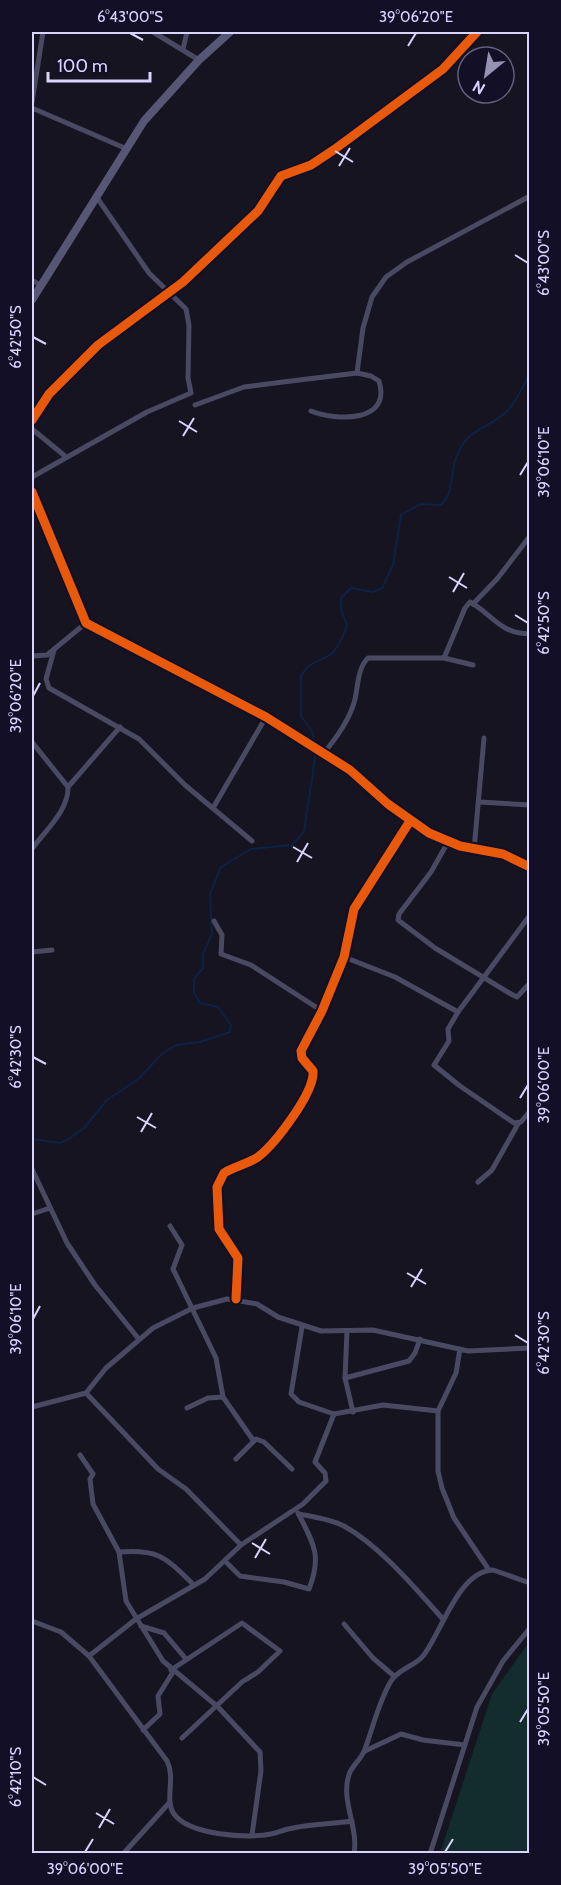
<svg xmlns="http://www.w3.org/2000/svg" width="561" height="1885" viewBox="0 0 561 1885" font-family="Cabin,sans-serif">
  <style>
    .green { fill: #132c2d }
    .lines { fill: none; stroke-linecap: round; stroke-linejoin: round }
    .stream { stroke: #0d2144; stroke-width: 2 }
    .street { stroke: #4a4962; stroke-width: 5 }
    .secondary { stroke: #575674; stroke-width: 8 }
    .cycleway-casing { stroke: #130f26; stroke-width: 13 }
    .cycleway { stroke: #e8590c; stroke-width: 9 }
    .ticks { fill: none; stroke: #d9d4ff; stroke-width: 2 }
    .neatline { fill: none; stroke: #d9d4ff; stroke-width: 2 }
    .ticks-label { font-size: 15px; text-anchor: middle; fill: #d9d4ff }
  </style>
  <rect width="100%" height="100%" fill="#161421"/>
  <path class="green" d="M529 1642V1853H440L492 1694Z"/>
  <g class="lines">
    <g class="stream">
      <path d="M315 746 312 731 301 716V676C311 658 325 662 334 651 340 644 344 634 347 626L341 609V598L351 588 373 592 382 588 393 565 401 515 420 504 441 505C456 490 449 470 458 453 469 428 489 428 506 412 517 401 523 386 530 372"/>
      <path d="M32 1139 60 1143 67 1140 84 1128 107 1100 137 1080 162 1054 176 1045 200 1042 230 1032 231 1025 218 1007 200 1003 194 993V979L203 968V954L212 934 210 894 221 867 251 849 292 845 304 832 316 751"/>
    </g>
    <g class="street">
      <path d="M153 32 199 60"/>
      <path d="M183 49 187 32"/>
      <path d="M32 102 43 32"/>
      <path d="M32 108 127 149"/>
      <path d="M32 280 40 285"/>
      <path d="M357 373 363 328 372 297 386 277 407 262 530 196"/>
      <path d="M195 405 244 387 283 382 357 373 371 376 379 381C392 423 336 421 311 411"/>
      <path d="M32 420 49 394 98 345 183 282 258 211 281 176 311 165 335 149 443 69 477 32"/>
      <path d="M32 429 65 456"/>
      <path d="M32 477 147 412 191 393 188 378 189 325 186 309 149 273 98 199"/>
      <path d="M32 492 86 623 266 717 350 770 388 804 429 833 460 846 503 854 530 867"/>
      <path d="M473 604 497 579 530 536"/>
      <path d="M54 650 46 679 49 688 139 739 185 785 252 841"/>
      <path d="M32 656 47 655 86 623"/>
      <path d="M444 658 473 665"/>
      <path d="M32 742 68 787C69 810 45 831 32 849"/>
      <path d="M324 753C336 738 348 722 354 703 358 690 357 668 368 658H444L465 608 470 602C492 614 500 634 530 634"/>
      <path d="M68 787 120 727"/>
      <path d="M479 802 530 805"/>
      <path d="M213 808 266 717"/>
      <path d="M448 842 431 872 399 914 398 920 435 948 511 994 517 997 530 983"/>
      <path d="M474 850 484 738"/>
      <path d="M530 915 458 1012 448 1029 449 1041 434 1065 460 1086 514 1123 521 1122 530 1111"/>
      <path d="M214 921 222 935 221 954 251 965 322 1011"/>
      <path d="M32 952 52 950"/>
      <path d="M344 957 395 977 458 1012"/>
      <path d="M32 1169 67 1243 95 1285 138 1338"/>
      <path d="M478 1182 492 1170 518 1124"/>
      <path d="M32 1214 50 1208"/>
      <path d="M170 1226 182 1245 173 1269 216 1358 223 1397 253 1440"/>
      <path d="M236 1299 238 1258 219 1229 217 1187 224 1173C235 1166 248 1164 258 1157 275 1144 315 1092 313 1071L302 1058 301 1051 322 1011 344 957 354 909 410 821"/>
      <path d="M347 1331 345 1378 353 1412"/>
      <path d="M460 1349 456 1373 438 1411V1471L442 1488 454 1518 489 1570"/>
      <path d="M345 1378 409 1361 415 1353 420 1339"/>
      <path d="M86 1393 158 1469 186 1489 241 1545"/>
      <path d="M32 1407 86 1393 106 1368 153 1328 193 1308 227 1299 257 1304 278 1317 321 1331 373 1330 468 1351 530 1348"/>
      <path d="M187 1408 208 1398 223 1397"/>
      <path d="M334 1414 383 1405 438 1411"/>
      <path d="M80 1455 93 1474 90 1479 93 1504 119 1552 126 1601 163 1661 218 1707 260 1752 261 1771 252 1835"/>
      <path d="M236 1459 256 1439 264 1442 292 1469"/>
      <path d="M299 1514C314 1517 330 1519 344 1526 380 1546 415 1588 442 1618"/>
      <path d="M119 1552C160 1549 166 1558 194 1585"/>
      <path d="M226 1562 240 1576 284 1582 309 1589C322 1556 314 1544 298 1513"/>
      <path d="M32 1621 61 1632 89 1656 167 1761C176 1778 164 1800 174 1814 189 1835 248 1839 271 1834 278 1833 285 1829 293 1828 311 1824 332 1824 352 1821"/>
      <path d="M344 1624 373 1658 394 1676"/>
      <path d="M141 1626 164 1633 186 1659"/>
      <path d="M89 1656 136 1619 205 1579 241 1545 303 1504 326 1481 325 1473 315 1462 334 1414 299 1402 291 1394 302 1327"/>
      <path d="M171 1670 242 1623 280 1651 258 1672 242 1682 182 1738"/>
      <path d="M143 1730 160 1714 158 1696 173 1672"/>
      <path d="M365 1751 401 1734 423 1740 465 1745"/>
      <path d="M123 1854 169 1803"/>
      <path d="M354 1854C359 1826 339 1799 350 1772 354 1764 362 1758 365 1749 373 1727 379 1701 391 1681 398 1669 415 1666 423 1656 441 1634 458 1571 493 1570L530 1583"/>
      <path d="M430 1854 477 1707 503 1661 530 1628"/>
    </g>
    <path class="secondary" d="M32 300 144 121 199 60 230 32"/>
    <defs>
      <g id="cycleway">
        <path d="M32 420 49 394 98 345 183 282 258 211 281 176 311 165 335 149 443 69 477 32"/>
        <path d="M32 492 86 623 266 717 350 770 388 804 429 833 460 846 503 854 530 867"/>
        <path d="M236 1299 238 1258 219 1229 217 1187 224 1173C235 1166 248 1164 258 1157 275 1144 315 1092 313 1071L302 1058 301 1051 322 1011 344 957 354 909 410 821"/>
      </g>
    </defs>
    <use href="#cycleway" class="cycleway-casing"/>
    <use href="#cycleway" class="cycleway"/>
  </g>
  <path class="ticks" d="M130 33 143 40M408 46 416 33M335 151 353 162M339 166 350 148M515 255 528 263M33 337 46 344M179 421 197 432M183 436 194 418M520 475 528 462M449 577 467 588M453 592 464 573M515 615 528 623M33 696 40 683M293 847 312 858M297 862 308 843M33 1057 46 1064M520 1098 528 1085M137 1117 156 1128M141 1132 152 1113M407 1273 426 1284M411 1287 422 1269M33 1319 40 1306M515 1335 528 1343M252 1543 270 1554M255 1558 266 1539M520 1722 528 1709M33 1777 46 1785M96 1813 114 1824M99 1828 110 1809M85 1852 93 1839M445 1852 453 1839"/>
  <rect width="561" height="1885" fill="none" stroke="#130f26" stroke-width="66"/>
  <g transform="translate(486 75) rotate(210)"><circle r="28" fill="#130f26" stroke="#625e7d" stroke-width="1.5"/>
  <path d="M0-4.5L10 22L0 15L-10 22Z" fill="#9591b1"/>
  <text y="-9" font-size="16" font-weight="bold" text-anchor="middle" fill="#d9d4ff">N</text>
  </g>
  <path d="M48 72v9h102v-9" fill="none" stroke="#d9d4ff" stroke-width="3"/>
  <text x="57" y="72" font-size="18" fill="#d9d4ff" stroke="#130f26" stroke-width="4.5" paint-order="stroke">100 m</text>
  <rect x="33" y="33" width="495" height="1819" class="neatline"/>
  <g class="ticks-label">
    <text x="130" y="22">6°43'00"S</text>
    <text x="416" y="22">39°06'20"E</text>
    <text transform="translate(544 263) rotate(-90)" y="5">6°43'00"S</text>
    <text transform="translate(16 337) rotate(-90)" y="5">6°42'50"S</text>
    <text transform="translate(544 462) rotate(-90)" y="5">39°06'10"E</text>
    <text transform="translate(544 623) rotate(-90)" y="5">6°42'50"S</text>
    <text transform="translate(16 696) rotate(-90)" y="5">39°06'20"E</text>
    <text transform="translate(16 1057) rotate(-90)" y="5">6°42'30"S</text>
    <text transform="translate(544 1085) rotate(-90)" y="5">39°06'00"E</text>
    <text transform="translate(16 1319) rotate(-90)" y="5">39°06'10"E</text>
    <text transform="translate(544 1343) rotate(-90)" y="5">6°42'30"S</text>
    <text transform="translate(544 1709) rotate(-90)" y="5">39°05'50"E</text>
    <text transform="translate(16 1777) rotate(-90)" y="5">6°42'10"S</text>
    <text x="85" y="1874">39°06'00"E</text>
    <text x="445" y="1874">39°05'50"E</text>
  </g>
</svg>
